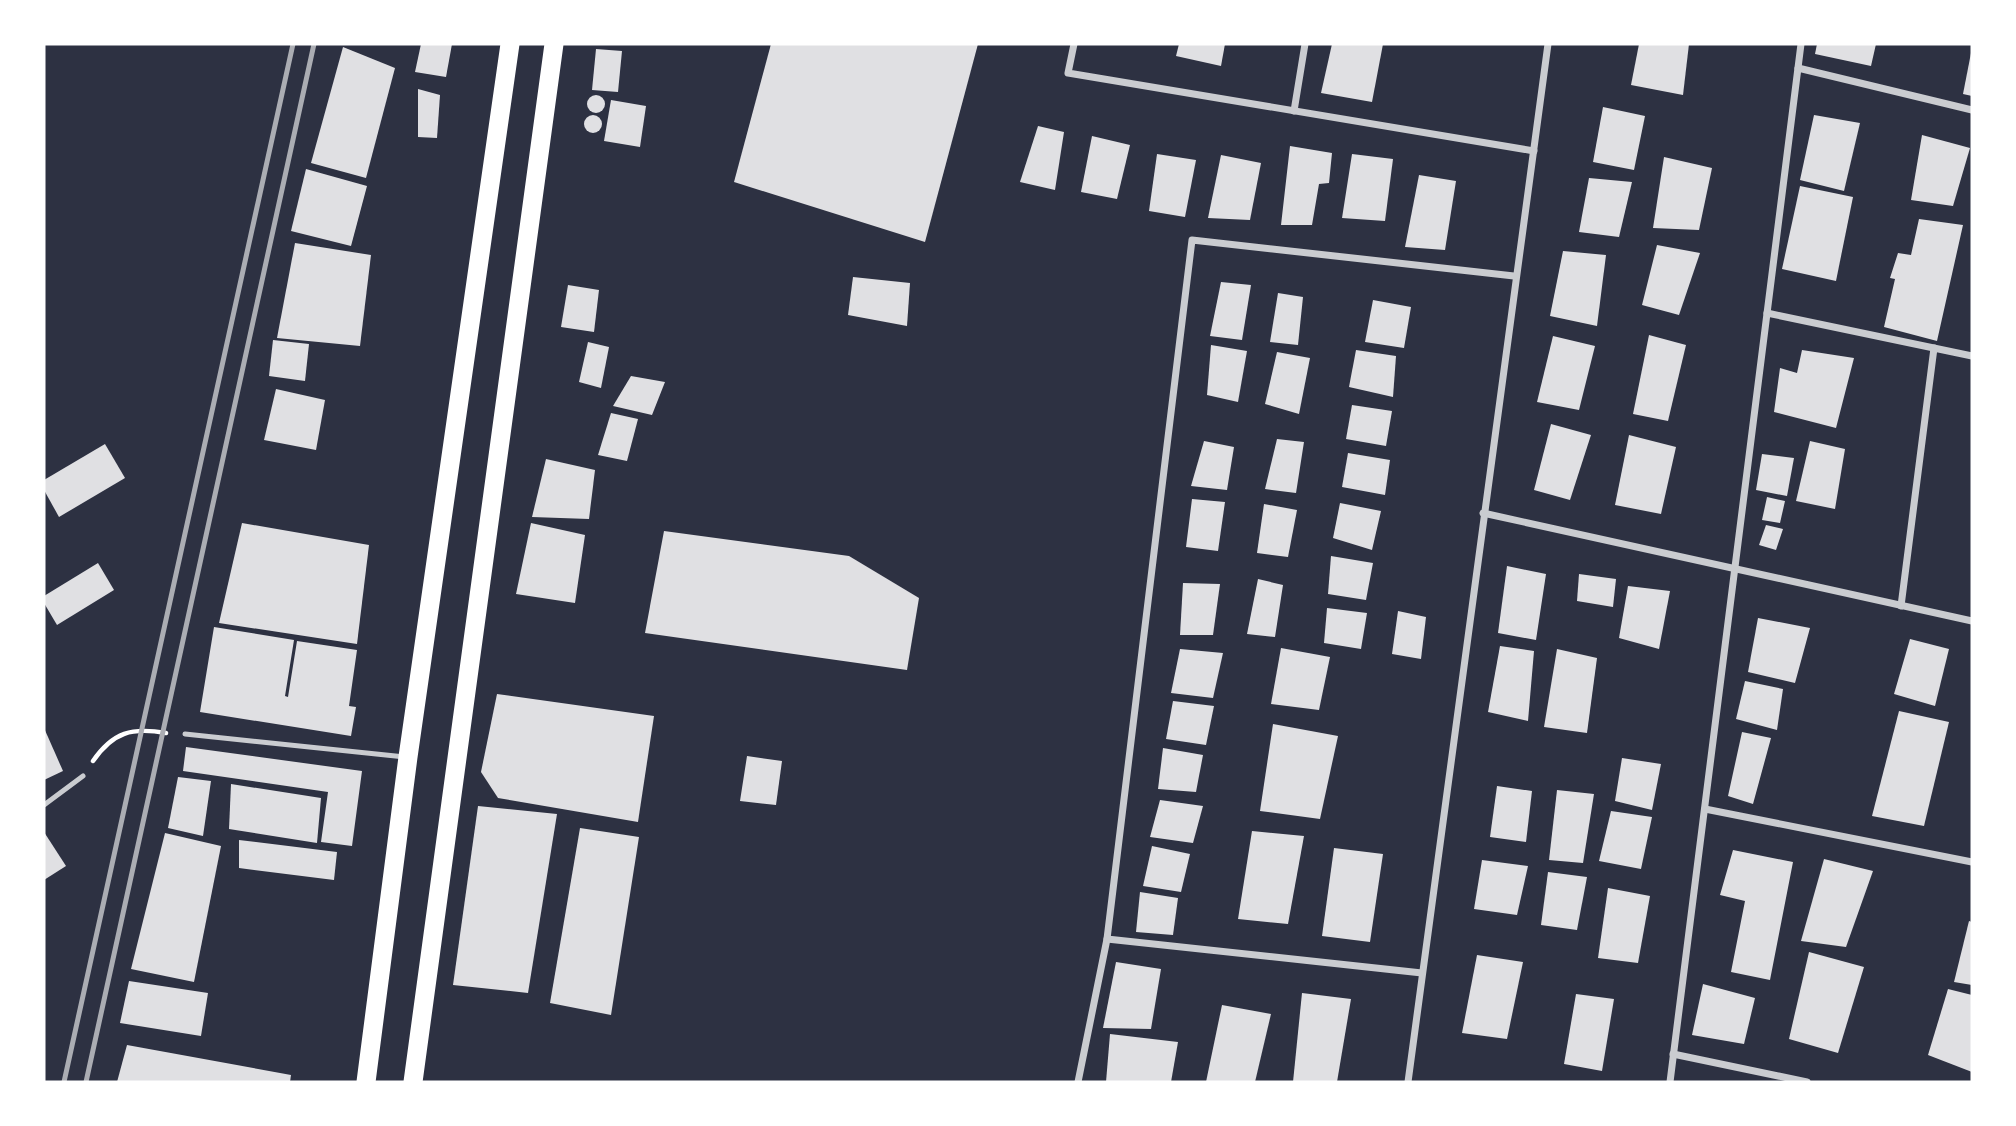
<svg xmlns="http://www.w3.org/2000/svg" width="2016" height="1126" viewBox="0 0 2016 1126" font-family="Karla,sans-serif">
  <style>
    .building { fill: #e0e0e3 }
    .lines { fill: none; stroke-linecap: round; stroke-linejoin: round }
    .path { stroke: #fff; stroke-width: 4.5 }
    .service { stroke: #caccd0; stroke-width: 5 }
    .minor { stroke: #caccd0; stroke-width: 7 }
    .trunk { stroke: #fff; stroke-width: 19 }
    .rail { stroke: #abadb3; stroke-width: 5 }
  </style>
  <rect width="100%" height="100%" fill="#2d3142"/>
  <g class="building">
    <path d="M421 44H452L446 77 415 72Z"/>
    <path d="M771 44H978L925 242 734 182Z"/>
    <path d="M1179 44H1225L1221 66 1176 56Z"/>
    <path d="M1332 44H1383L1372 102 1321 93Z"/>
    <path d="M1639 44H1689L1683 95 1631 85Z"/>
    <path d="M1817 44H1876L1871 66 1815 54Z"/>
    <path d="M343 47 395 68 366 178 311 163Z"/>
    <path d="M596 49 622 51 618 92 592 90Z"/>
    <path d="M1971 53H1972V96L1963 94Z"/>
    <path d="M418 89 440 95 437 138 418 137Z"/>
    <circle cx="596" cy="104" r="9"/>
    <path d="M611 100 646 106 640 147 604 141Z"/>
    <path d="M1603 107 1645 116 1634 170 1593 162Z"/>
    <circle cx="593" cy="124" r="9"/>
    <path d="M1814 115 1860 123 1844 191 1800 180Z"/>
    <path d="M1038 126 1064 132 1055 190 1020 182Z"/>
    <path d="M1922 135 1970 148 1953 206 1911 200Z"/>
    <path d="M1092 136 1130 145 1117 199 1081 192Z"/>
    <path d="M1290 146 1332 153 1329 183 1319 184 1312 225H1281Z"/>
    <path d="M1157 154 1196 160 1185 217 1149 211Z"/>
    <path d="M1352 154 1393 159 1385 221 1342 218Z"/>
    <path d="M1221 155 1261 163 1250 220 1208 218Z"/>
    <path d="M1664 157 1712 168 1699 230 1653 228Z"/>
    <path d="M306 169 367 186 351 246 291 231Z"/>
    <path d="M1419 175 1456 181 1445 250 1405 247Z"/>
    <path d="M1589 178 1632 182 1619 237 1579 232Z"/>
    <path d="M1800 186 1853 197 1836 281 1782 269Z"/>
    <path d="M1919 219 1963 225 1937 341 1884 327 1895 279 1890 278 1898 253 1911 255Z"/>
    <path d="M295 243 371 255 360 346 277 338Z"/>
    <path d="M1657 245 1700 253 1679 315 1642 305Z"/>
    <path d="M1563 251 1606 255 1597 326 1550 316Z"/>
    <path d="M853 277 910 283 907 326 848 315Z"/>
    <path d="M1221 282 1251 285 1242 340 1210 336Z"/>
    <path d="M568 285 599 290 594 332 561 327Z"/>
    <path d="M1278 293 1303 297 1298 345 1270 342Z"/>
    <path d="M1373 300 1411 307 1404 348 1365 342Z"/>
    <path d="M1649 335 1686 345 1668 421 1633 414Z"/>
    <path d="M1553 336 1595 346 1579 410 1537 402Z"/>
    <path d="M273 340 309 344 305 381 269 376Z"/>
    <path d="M588 342 609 347 601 388 579 382Z"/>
    <path d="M1211 345 1247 351 1238 402 1207 395Z"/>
    <path d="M1356 350 1396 356 1393 397 1349 387Z"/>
    <path d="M1802 350 1854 358 1836 428 1774 412 1780 368 1797 373Z"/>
    <path d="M1277 352 1310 358 1299 414 1265 404Z"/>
    <path d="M631 376 665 382 652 415 613 406Z"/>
    <path d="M276 389 325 400 316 450 264 440Z"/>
    <path d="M1352 405 1392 411 1386 446 1346 439Z"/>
    <path d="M611 413 638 419 627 461 598 455Z"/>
    <path d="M1551 424 1591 435 1570 500 1534 490Z"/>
    <path d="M1629 435 1676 447 1661 514 1615 505Z"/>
    <path d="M1277 439 1304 442 1296 493 1265 489Z"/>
    <path d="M1204 441 1234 447 1227 490 1191 486Z"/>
    <path d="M1810 441 1845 449 1835 509 1796 501Z"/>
    <path d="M105 444 125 478 59 517 44 490V480Z"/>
    <path d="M1348 453 1390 460 1385 495 1342 487Z"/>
    <path d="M1762 454 1794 458 1787 496 1756 490Z"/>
    <path d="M546 459 595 470 589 519 532 517Z"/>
    <path d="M1767 497 1785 501 1780 523 1762 520Z"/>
    <path d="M1192 499 1225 502 1218 551 1186 547Z"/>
    <path d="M1340 503 1381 511 1372 550 1333 538Z"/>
    <path d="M1264 504 1297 510 1288 557 1257 553Z"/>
    <path d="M242 523 369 545 357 644 219 623Z"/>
    <path d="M531 523 585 535 575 603 516 594Z"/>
    <path d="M1766 525 1783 529 1776 550 1759 545Z"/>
    <path d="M664 531 849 556 919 598 907 670 645 633Z"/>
    <path d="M1331 556 1373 563 1366 600 1328 594Z"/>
    <path d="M98 563 114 590 57 625 44 603V596Z"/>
    <path d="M1507 566 1546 574 1536 640 1498 633Z"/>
    <path d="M1579 574 1616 579 1613 607 1577 601Z"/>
    <path d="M1258 579 1283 585 1275 637 1247 634Z"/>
    <path d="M1183 583 1220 584 1213 635H1180Z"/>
    <path d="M1628 586 1670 591 1659 649 1619 638Z"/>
    <path d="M1327 608 1367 613 1361 649 1324 643Z"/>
    <path d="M1398 611 1426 617 1421 659 1392 654Z"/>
    <path d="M1758 618 1810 628 1795 683 1748 672Z"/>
    <path d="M214 627 294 640 285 696 288 697 297 641 357 650 349 706 356 707 351 736 200 712Z"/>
    <path d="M1910 639 1949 649 1935 706 1894 694Z"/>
    <path d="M1500 646 1534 651 1528 721 1488 712Z"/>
    <path d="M1281 648 1330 657 1319 710 1271 704Z"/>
    <path d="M1180 649 1223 653 1213 698 1171 693Z"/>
    <path d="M1557 649 1597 658 1587 733 1544 727Z"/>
    <path d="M1745 681 1783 689 1777 730 1736 719Z"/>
    <path d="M497 694 654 716 638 822 498 798 481 772Z"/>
    <path d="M1173 701 1214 706 1206 745 1166 739Z"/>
    <path d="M1899 711 1949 722 1924 826 1872 816Z"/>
    <path d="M1273 724 1338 736 1320 819 1260 811Z"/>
    <path d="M44 728 63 771 44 780Z"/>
    <path d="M1742 732 1771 738 1753 804 1728 796Z"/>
    <path d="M186 747 362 771 352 846 321 842 328 792 183 771Z"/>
    <path d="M1163 748 1203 755 1196 792 1158 789Z"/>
    <path d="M747 756 782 761 776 805 740 801Z"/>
    <path d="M1622 758 1661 764 1652 810 1615 801Z"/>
    <path d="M178 777 211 781 203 836 168 828Z"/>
    <path d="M231 784 321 798 317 843 229 829Z"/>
    <path d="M1497 786 1532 791 1526 842 1490 837Z"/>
    <path d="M1557 790 1594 794 1583 863 1549 860Z"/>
    <path d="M1160 800 1203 806 1193 843 1150 837Z"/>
    <path d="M478 806 557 814 528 993 453 985Z"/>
    <path d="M1611 811 1652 817 1641 869 1599 861Z"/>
    <path d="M580 828 639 837 611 1015 550 1003Z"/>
    <path d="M1252 831 1304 836 1288 924 1238 919Z"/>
    <path d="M44 832 66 866 44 880Z"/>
    <path d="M165 833 221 846 194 982 131 969Z"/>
    <path d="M239 840 337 852 334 880 239 868Z"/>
    <path d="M1152 846 1190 854 1181 892 1143 886Z"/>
    <path d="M1334 848 1383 854 1370 942 1322 936Z"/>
    <path d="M1733 850 1793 862 1770 980 1731 972 1745 901 1720 895Z"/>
    <path d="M1824 859 1873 871 1846 947 1801 941Z"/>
    <path d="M1482 860 1528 866 1517 915 1474 909Z"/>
    <path d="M1548 872 1587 877 1577 930 1541 925Z"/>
    <path d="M1608 888 1650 896 1638 963 1598 958Z"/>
    <path d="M1140 892 1178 898 1173 935 1136 932Z"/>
    <path d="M1969 921 1972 922V985L1954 982Z"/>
    <path d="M1809 952 1864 967 1838 1053 1789 1039Z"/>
    <path d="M1477 955 1523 962 1507 1039 1462 1033Z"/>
    <path d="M1116 962 1161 969 1151 1029 1103 1028Z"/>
    <path d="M129 981 208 993 201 1036 120 1023Z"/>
    <path d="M1703 984 1755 998 1744 1044 1692 1035Z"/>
    <path d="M1948 989 1972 995V1072L1928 1055Z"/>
    <path d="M1302 993 1351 999 1337 1082H1293Z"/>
    <path d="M1576 994 1614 999 1602 1071 1564 1064Z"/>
    <path d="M1222 1005 1271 1014 1255 1082H1206Z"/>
    <path d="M1110 1034 1178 1042 1171 1082H1106Z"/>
    <path d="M127 1045 291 1075 290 1082H117Z"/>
  </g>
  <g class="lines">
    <path class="path" d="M93 761C113 732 132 727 166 733"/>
    <g class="service">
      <path d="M185 734 405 757"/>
      <path d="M44 805 83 776"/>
    </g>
    <g class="minor">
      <path d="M1074 44 1068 73 1534 151"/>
      <path d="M1798 68 1972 110"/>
      <path d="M1294 111 1305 44"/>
      <path d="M1767 313 1972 356"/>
      <path d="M1483 513 1972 621"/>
      <path d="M1901 606 1934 348"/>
      <path d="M1705 809 1972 862"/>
      <path d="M1422 973 1107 939 1192 240 1514 276"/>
      <path d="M1673 1054 1807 1082"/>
      <path d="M1078 1082 1107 939"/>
      <path d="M1408 1082 1548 44"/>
      <path d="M1670 1082 1801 44"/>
    </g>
    <g class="trunk">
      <path d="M366 1082 408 757 510 44"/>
      <path d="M413 1082 554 44"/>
    </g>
    <g class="rail">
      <path d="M64 1082 293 44"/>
      <path d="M86 1082 314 44"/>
    </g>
  </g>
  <rect width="2016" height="1126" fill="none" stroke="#ffffff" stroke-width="91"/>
</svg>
